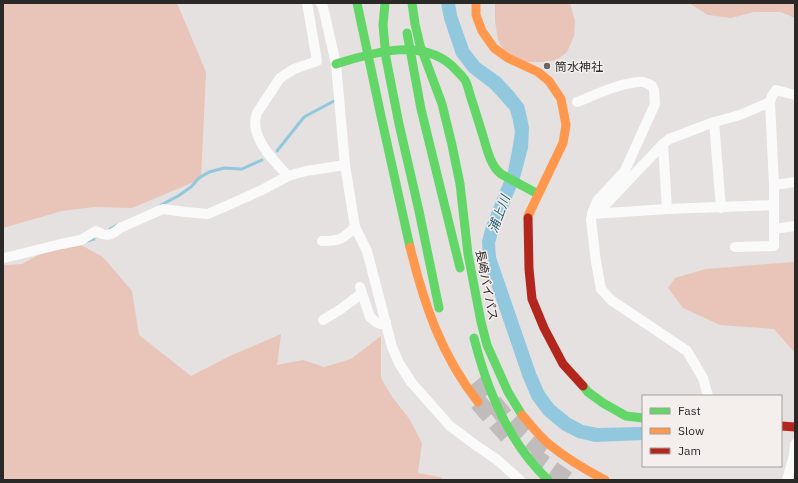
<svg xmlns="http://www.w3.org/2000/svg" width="798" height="483" viewBox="0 0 798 483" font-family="'IBM Plex Sans','Noto Sans JP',sans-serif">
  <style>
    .green { fill: #e9c4b9 }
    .water { fill: #91c8dd }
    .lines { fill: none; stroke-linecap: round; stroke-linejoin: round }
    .stream { stroke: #91c8dd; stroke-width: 3 }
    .highway-tunnel { stroke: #c0bcbb; stroke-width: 18; stroke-dasharray: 18 9; stroke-linecap: butt }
    .street { stroke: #fbfafa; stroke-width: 10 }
    .fast { stroke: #63d668; stroke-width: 9 }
    .slow { stroke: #ff974d; stroke-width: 9 }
    .jam { stroke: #b3261e; stroke-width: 9 }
    .poi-dot { fill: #6c6968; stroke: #f4eeec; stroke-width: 1.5 }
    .labels { text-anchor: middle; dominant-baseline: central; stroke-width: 3; stroke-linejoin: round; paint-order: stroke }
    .poi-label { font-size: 12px; fill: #2b2828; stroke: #f4eeec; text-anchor: start }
    .street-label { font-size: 12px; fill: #2b2828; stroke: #f4eeec }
    .water-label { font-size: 13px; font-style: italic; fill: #216076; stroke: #f4eeec }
  </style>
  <rect width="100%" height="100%" fill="#e5e1e0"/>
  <g class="green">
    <path d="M3 3H177L206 72 201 179 132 208 94 207 62 211 3 228Z"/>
    <path d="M495 3H570L575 21 574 36 567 52 557 60 542 62H526L505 52 498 40 495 21Z"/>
    <path d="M689 3H795V18L781 12H754L731 18 708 15Z"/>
    <path d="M81 245 103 257 132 291 139 335 191 376 230 356 281 334 277 365 303 360 324 367 351 359 381 336V378L391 395 410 420 422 443 418 473 440 477 444 480H3V264L5 265 22 264 40 254Z"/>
    <path d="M793 262H795V353L774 329 720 325 683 308 668 288 675 278 706 269Z"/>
  </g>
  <path class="water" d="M441 3H455L457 15 469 49 480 63 500 77 513 91 524 105 527 117 529 128 528 148 520 178 499 230 495 243 496 257 536 373 544 391 554 405 570 418 583 425 598 428 643 427V440L595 442 578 438 562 430 544 415 532 399 523 378 483 261 482 241 486 226 508 171 513 145 515 132 513 121 510 110 501 100 491 89 469 72 456 55 444 19Z"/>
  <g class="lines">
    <g class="stream">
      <path d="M277 151 304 117 334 101"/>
      <path d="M161 205 178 196 191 187 199 178 209 172 224 168 242 169 262 160"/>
      <path d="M110 229 117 225"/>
      <path d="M87 241 94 239"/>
    </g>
    <g class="highway-tunnel">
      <path d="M476 381C486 393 496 406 506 418 520 431 534 444 549 456"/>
      <path d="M478 402 510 438"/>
      <path d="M530 454 567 480"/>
    </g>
    <g class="street">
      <path d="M321 3 323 7 336 64 345 165 355 227 367 251 392 347 399 363 411 382 450 426 474 444 496 459 520 480"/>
      <path d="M577 102C595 95 624 81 643 82 646 83 649 84 652 86L654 90 655 104 627 166 624 172 597 201 593 211"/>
      <path d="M714 122 721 208"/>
      <path d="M663 144 667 209"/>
      <path d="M288 176C274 161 248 136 257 113L280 78 294 69 317 61 307 3"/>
      <path d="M774 185 795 182"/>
      <path d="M592 214 667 209 774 205"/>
      <path d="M774 229 795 226"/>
      <path d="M322 241C339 241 342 240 355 227"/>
      <path d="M735 247 774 246V185L770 102 772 96 776 90 795 95"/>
      <path d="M4 258 61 244 81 240 96 231C106 237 111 236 120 228L163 209 186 212 208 214 262 190 288 176 306 171 345 165"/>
      <path d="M360 287 370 317 376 322 381 324 386 322"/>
      <path d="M323 320 341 309 362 293"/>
      <path d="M708 396 703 378 687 351 611 300 601 289 596 262 591 220 593 211 605 205 663 144 669 139 714 122 740 115 770 102"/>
      <path d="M787 480 794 455 795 444"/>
    </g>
    <g class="fast">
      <path d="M357 3 381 116 410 247"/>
      <path d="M385 3 383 25 386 58 399 124 419 211 439 308"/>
      <path d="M412 3 415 24 420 45 442 104 452 145 460 184 468 254 481 322 487 345 508 392 522 415"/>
      <path d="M407 33 421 109 460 268"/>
      <path d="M336 64C374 52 427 36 457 71 460 74 463 77 465 80 468 85 469 92 471 98 475 110 479 123 483 136 487 149 490 165 501 174L538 194"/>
      <path d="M474 338C487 390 508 442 548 480"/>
      <path d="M583 386 588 392 603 403 626 416 643 418"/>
    </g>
    <g class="slow">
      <path d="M476 3V15L482 31 494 48 508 58 538 72 549 81 561 99 566 125 563 143 528 216V218"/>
      <path d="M410 247C424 304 441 355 478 402"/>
      <path d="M522 415C531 425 539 436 550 445 567 459 586 470 605 480"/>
    </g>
    <g class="jam">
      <path d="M528 218 529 269 532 299 544 328 563 364 583 386"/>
      <path d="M781 426 795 427"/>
    </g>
  </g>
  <circle class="poi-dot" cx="547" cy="66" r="4"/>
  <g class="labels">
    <g class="poi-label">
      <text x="555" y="66">筒水神社</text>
    </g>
    <g class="street-label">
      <text transform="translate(487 285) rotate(79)">長崎バイパス</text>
    </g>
    <g class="water-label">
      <text transform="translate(499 214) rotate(-70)">浦上川</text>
    </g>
  </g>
  <rect width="798" height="483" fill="none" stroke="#2b2828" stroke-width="8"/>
  <rect x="642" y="395" width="140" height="72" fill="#f4eeec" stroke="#a49f9e"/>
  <rect x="650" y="408" width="20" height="6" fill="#63d668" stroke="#a49f9e"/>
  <text x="678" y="415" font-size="12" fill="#2b2828">Fast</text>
  <rect x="650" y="428" width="20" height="6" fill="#ff974d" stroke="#a49f9e"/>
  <text x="678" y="435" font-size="12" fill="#2b2828">Slow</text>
  <rect x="650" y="448" width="20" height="6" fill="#b3261e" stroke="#a49f9e"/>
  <text x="678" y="455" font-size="12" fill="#2b2828">Jam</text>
</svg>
